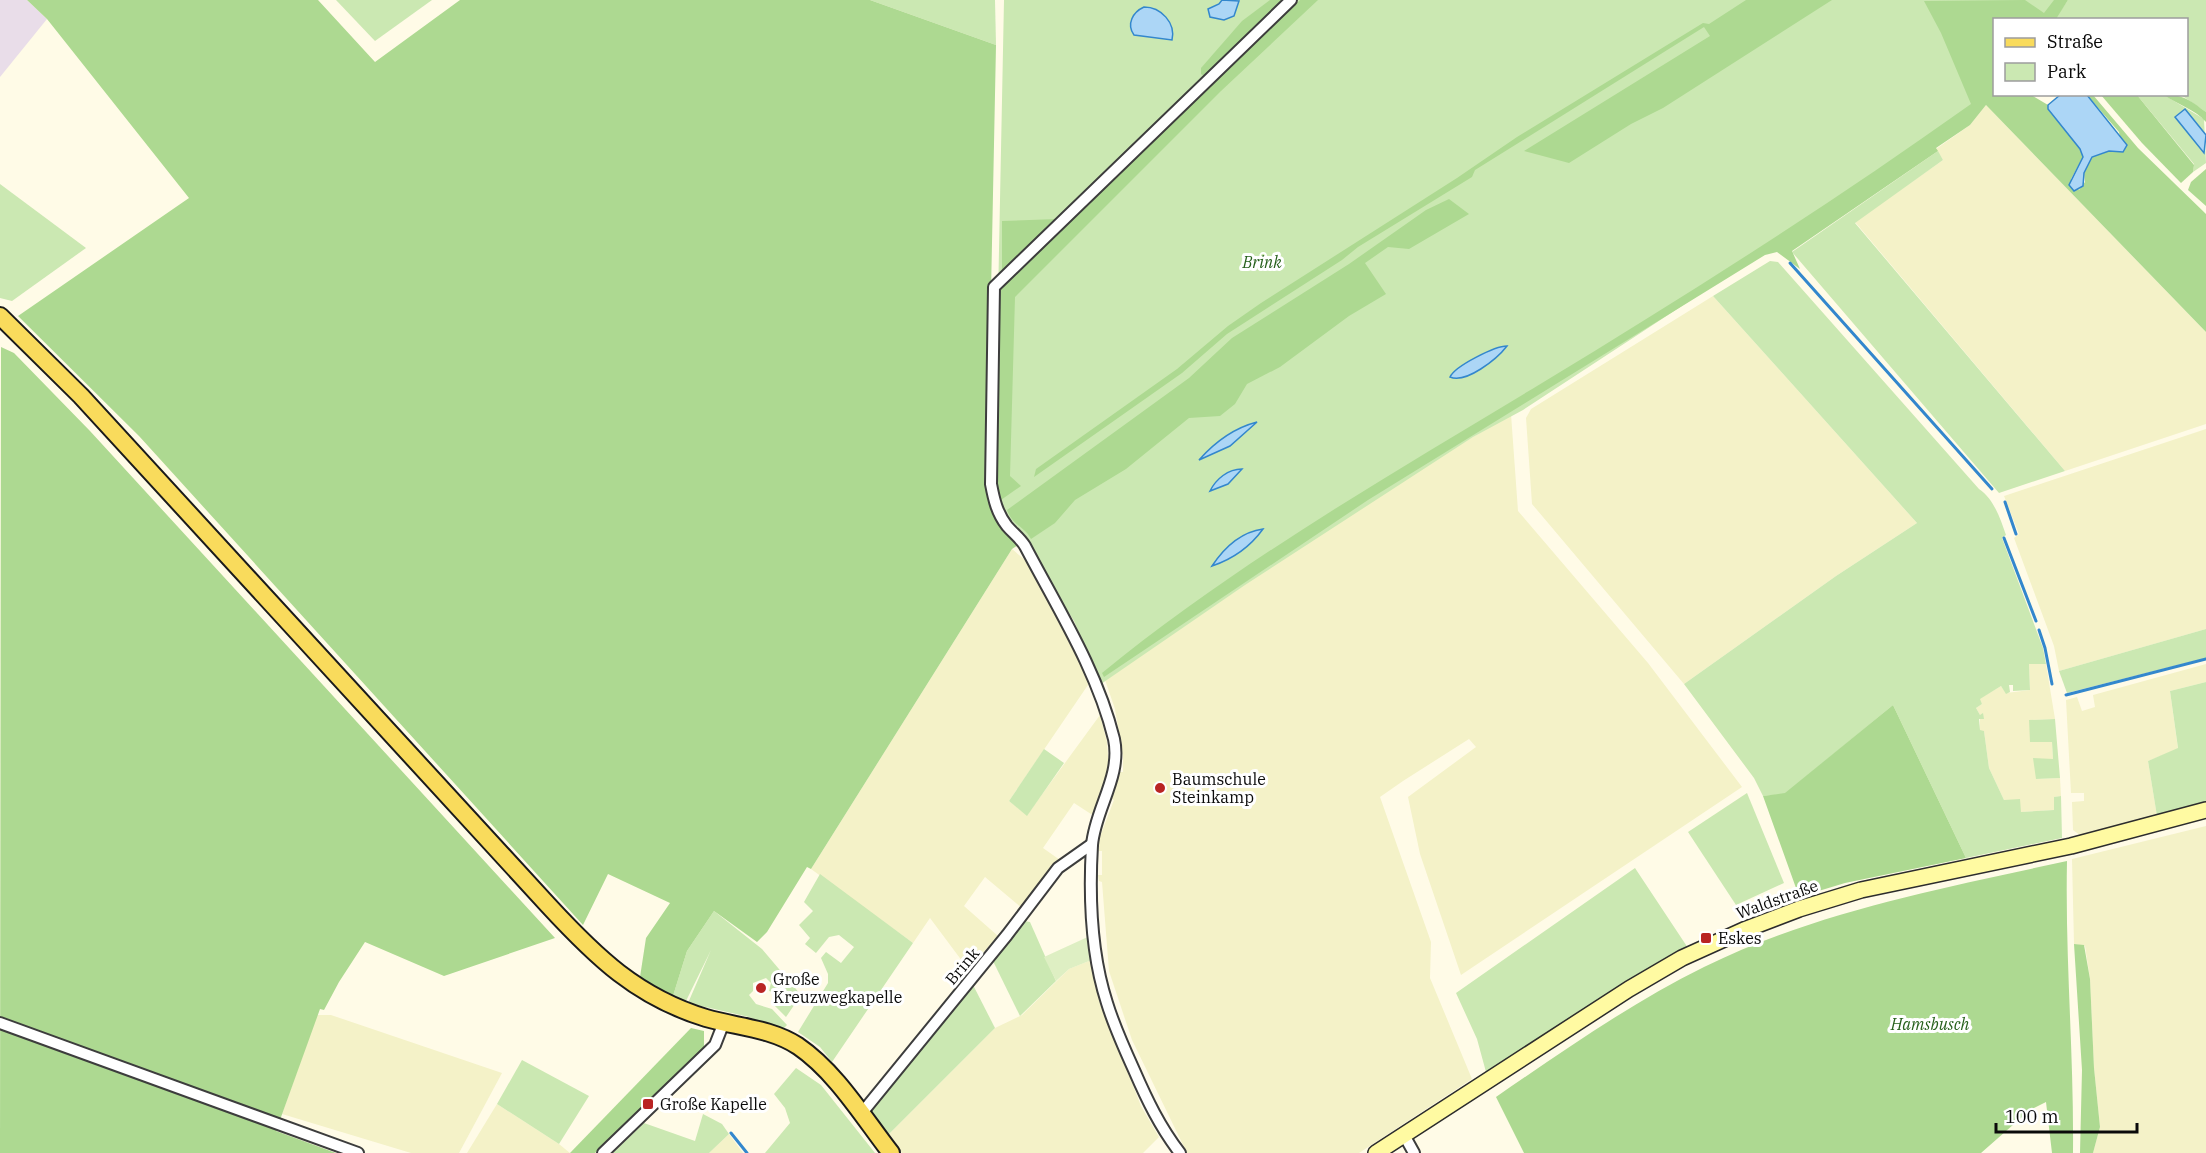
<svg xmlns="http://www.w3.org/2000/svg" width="2206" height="1153" viewBox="0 0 2206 1153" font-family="'IBM Plex Serif',serif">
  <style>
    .industrial { fill: #e9dde9 }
    .farmland { fill: #f4f2c8 }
    .green { fill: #cbe8b2 }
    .forest { fill: #add991 }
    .pitch { fill: #deefc3 }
    .water { fill: #acd6f6; stroke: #3387cd; stroke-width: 1.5 }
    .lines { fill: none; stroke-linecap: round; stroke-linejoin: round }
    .stream { stroke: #3387cd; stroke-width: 3 }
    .street-casing { stroke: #3d3d3d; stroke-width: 14 }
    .secondary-casing { stroke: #2c2c2c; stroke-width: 18 }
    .primary-casing { stroke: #1b1b1b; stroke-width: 20 }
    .street { stroke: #fff; stroke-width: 10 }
    .secondary { stroke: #fffaa2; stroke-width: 15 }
    .primary { stroke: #f9db5c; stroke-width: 16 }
    .poi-dot { fill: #b92423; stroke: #fff; stroke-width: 2 }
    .labels { text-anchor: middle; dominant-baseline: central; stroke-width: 6; stroke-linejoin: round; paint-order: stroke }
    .park-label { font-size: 16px; font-style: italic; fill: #26601b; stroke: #fff }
    .poi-label { font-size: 16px; fill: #0a0a0a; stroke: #fff; text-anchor: start }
    .street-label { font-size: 16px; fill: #0a0a0a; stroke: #fff }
  </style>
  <rect width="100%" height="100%" fill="#fffbe7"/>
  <path class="industrial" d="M0 0H27L47 19 0 77Z"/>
  <g class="farmland">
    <path d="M1986 105 2206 332V424L2065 471 1855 222 1943 160 1936 149 1970 125Z"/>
    <path d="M1713 296 1917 523 1836 576 1684 684 1532 504 1526 418 1531 409Z"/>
    <path d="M1511 414 1518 511 1648 663 1742 787 1461 975 1420 854 1408 797 1476 747 1469 739 1403 781 1380 797 1431 942 1430 978 1472 1079 1359 1153H1187L1132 1040 1109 971 1102 882 1099 881 1098 875H1102V851H1099V839L1114 800 1112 799 1120 772H1123V757L1115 709 1104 677 1368 500Z"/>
    <path d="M2206 429V629L2059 671 2054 646 2014 538 2019 534 2004 496Z"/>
    <path d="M1012 549 1025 560 1038 580 1090 682 1009 801 1027 815 1100 715 1107 742 1109 770 1094 816 1074 803 1043 848 1060 860 1023 909 985 877 964 906 998 936 968 969 930 918 913 943 811 869Z"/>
    <path d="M2029 664H2046L2055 719 2030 720V742L2052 741 2053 759 2039 760 2036 779 2060 778 2061 796 2054 797 2055 810 2021 812 2004 800 1989 768 1984 731H1980V715L1976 708 1982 704 1979 699 2001 686 2006 693 2030 690Z"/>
    <path d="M2206 664V682L2170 691 2178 749 2148 761 2157 816 2080 835 2073 830 2072 802 2084 801V793H2071L2066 700 2077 697 2082 711 2095 707 2093 695Z"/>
    <path d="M2206 826V1153H2093L2100 1127 2094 1068 2090 979 2085 946 2074 944 2072 859Z"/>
    <path d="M1094 959 1112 1031 1141 1106 1159 1137 1143 1153H902L888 1135 995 1028 1022 1015 1069 969Z"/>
    <path d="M317 1015H331L502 1073 459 1153H411L282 1114Z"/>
    <path d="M497 1104 559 1144 570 1153H467Z"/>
    <path d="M729 1134 743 1153H709Z"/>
  </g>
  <g class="green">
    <path d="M336 0H432L375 41Z"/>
    <path d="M870 0H995L996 45Z"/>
    <path d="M1004 0H2061L2041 19 1994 20V76L1968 112 1694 298 1523 410 1473 437 1245 585 1101 684 1074 621 1005 513 994 500Z"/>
    <path d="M2068 0H2206V112L2181 95 2186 94V20H2054Z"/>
    <path d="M2137 95H2164L2204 119 2206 163 2193 172 2194 164Z"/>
    <path d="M1938 151 1943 160 1855 223 2065 471 1999 493 1792 252Z"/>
    <path d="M0 184 86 248 12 301 0 298Z"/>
    <path d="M1770 261 1778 262 1979 489C1994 499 2000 518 2006 535L2002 538 2043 648 2046 664H2029L2030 690 2013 691V685H2009L2010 692 2006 694 2001 686 1980 699 1982 704 1976 708 1980 715 1983 713 1984 719H1979L1980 730 1984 731 1989 768 2004 800 2020 799 2021 812 2054 810V797L2061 796 2062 838 1966 858 1893 705 1785 794 1763 796 1754 778 1684 684 1836 576 1917 523 1713 296Z"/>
    <path d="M2206 629V658L2067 693 2059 671Z"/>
    <path d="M2206 682V803L2157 816 2148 761 2178 748 2170 691Z"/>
    <path d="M2055 719 2060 778 2036 779 2033 758 2053 759 2052 742H2030L2029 720Z"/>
    <path d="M1044 749 1064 763 1027 816 1009 801Z"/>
    <path d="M1747 793 1784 883 1736 905 1688 832Z"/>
    <path d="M1635 868 1688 948 1649 968 1486 1072 1477 1039 1456 993Z"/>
    <path d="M820 874 913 943 832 1062 820 1047 798 1032 828 983V974L821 958 826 952 841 963 854 947 839 935 829 937 816 953 805 944 810 938 799 925 813 911 804 902Z"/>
    <path d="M714 911 762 949 801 995 786 1017 772 1003 779 999V994L769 991 771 983 766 978 753 983V991L749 995 756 1004 772 1009 787 1025 781 1031 749 1017 688 1003 711 950 686 1001 673 996 687 951Z"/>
    <path d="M1024 921 1030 922 1056 981 1020 1016 992 959Z"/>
    <path d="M972 983 995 1028 888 1135 869 1110Z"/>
    <path d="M522 1060 589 1096 559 1144 497 1104Z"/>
    <path d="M796 1068 821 1085 875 1153H765L790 1123 785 1108 774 1094Z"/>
    <path d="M703 1114 722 1124 729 1134 709 1153H613L644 1123 695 1141Z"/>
  </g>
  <g class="forest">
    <path d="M27 0H318L375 62 460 0H870L996 45 987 491 996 517 1018 545 1012 549 811 869 807 867 767 932 757 942 714 911 687 951 673 996 640 977 646 938 670 903 608 874 583 925 139 436 18 316 189 198 47 19Z"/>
    <path d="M1270 0H1285L1204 76 1201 74V68L1242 21Z"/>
    <path d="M1300 0H1318L1221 91 1015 297 1010 476 1021 486 998 502 994 486 998 295 1002 287Z"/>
    <path d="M1746 0H1832L1663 108 1631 124 1569 163 1524 151 1710 36 1704 27 1475 170 1472 177 1358 247 1342 260 1227 334 1182 373 1034 477 1036 469 1177 369 1228 326 1261 303 1457 178 1517 137 1703 23 1709 24Z"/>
    <path d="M2025 0 2044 13 2054 0H2068L2056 19 1994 20V94L2031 95 2048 105V109L2080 149 2083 157 2071 179 2079 190 2085 182 2084 173 2092 157 2109 151 2123 152 2119 132 2087 95H2093L2138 148 2206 214V332L1986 105 1970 125 1936 148 1938 151 1792 251 1800 269 1777 252 1765 255 1368 500 1104 677 1102 673C1238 562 1393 473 1542 383 1689 294 1832 203 1971 104L1941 33 1924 1Z"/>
    <path d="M2101 95H2137L2194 165 2193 172 2181 183 2142 143Z"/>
    <path d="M2164 95C2184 94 2191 101 2206 112V122C2195 109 2178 105 2164 95Z"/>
    <path d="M2206 169V206L2188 190 2191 182Z"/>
    <path d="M1449 199 1469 214 1409 249 1388 247 1365 263 1386 294 1349 316 1280 367 1247 384 1235 404 1220 416 1189 418 1126 469 1075 500 1055 523 1031 539C1024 526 1013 526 1007 510L1189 378 1232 338 1349 264 1426 210Z"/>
    <path d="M1057 219 1002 272V221Z"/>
    <path d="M1 347 14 353 90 431 555 938 444 976 365 942 339 982 324 1010 320 1009 276 1131 336 1153H0Z"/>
    <path d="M1893 705 1966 858 1845 883 1802 896 1796 888 1763 796 1785 793Z"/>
    <path d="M2067 861C2065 958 2074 1055 2073 1153H2052L2046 1102 2030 1110 1981 1153H1524L1496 1097C1563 1051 1631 1003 1704 967 1818 911 1944 888 2067 861Z"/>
    <path d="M2074 944 2084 945 2090 979 2094 1068 2100 1127 2093 1153H2080L2082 1070Z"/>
    <path d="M691 1028 704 1031V1047L595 1153H570Z"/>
  </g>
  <path class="pitch" d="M1092 935 1094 959 1069 969 1056 981 1044 957Z"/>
  <g class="water">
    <path d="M1222 0 1239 1 1234 16 1224 20 1210 17 1208 9 1219 4Z"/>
    <path d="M1144 7C1161 7 1176 23 1172 40L1134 35C1126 24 1133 12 1144 7Z"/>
    <path d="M2060 95H2087L2127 145 2123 152 2109 151 2092 157 2084 173 2083 186 2074 191 2069 185 2083 157 2080 149 2048 109V105Z"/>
    <path d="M2185 109 2206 135 2204 153 2175 117Z"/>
    <path d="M1507 346C1497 359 1466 384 1450 377 1455 366 1495 346 1507 346Z"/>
    <path d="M1257 422 1230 446 1199 460C1214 443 1234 428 1257 422Z"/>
    <path d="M1242 469 1228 484 1210 491C1216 479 1228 469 1242 469Z"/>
    <path d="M1263 529C1250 547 1233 559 1212 566 1224 548 1241 532 1263 529Z"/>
  </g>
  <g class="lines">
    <g class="stream">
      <path d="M1790 263 1992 489"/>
      <path d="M2005 502 2016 534"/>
      <path d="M2004 538 2036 621"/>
      <path d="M2039 630 2045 648 2052 684"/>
      <path d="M2066 695 2206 659"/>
      <path d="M731 1133 747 1153"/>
    </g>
    <defs>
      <g id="street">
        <path d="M0 1023 358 1153"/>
        <path d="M861 1114 1007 935 1058 868 1092 844"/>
        <path d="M1404 1135 1414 1153"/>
        <path d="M603 1153 715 1045 724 1022"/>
        <path d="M1180 1153C1160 1127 1147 1100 1134 1070 1124 1048 1114 1026 1107 1003 1091 954 1089 896 1092 845 1095 809 1122 776 1114 739 1097 670 1058 609 1025 546 1020 538 1013 533 1007 526 997 513 994 500 991 484L994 287 1291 0"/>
      </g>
      <path id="secondary" d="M1376 1153 1629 989 1682 958 1744 930 1799 909 1861 890 2071 846 2206 810"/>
      <path id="primary" d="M0 316 81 396 548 905C596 957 637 997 706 1018 737 1027 770 1028 798 1046 836 1072 863 1117 891 1153"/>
    </defs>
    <use href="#street" class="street-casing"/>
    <use href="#secondary" class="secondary-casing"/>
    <use href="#primary" class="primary-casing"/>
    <use href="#street" class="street"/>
    <use href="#secondary" class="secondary"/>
    <use href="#primary" class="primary"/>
  </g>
  <g class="poi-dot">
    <circle cx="1160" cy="788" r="6"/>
    <rect x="1700" y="932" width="12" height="12" rx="3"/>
    <circle cx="761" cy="988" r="6"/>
    <rect x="642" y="1098" width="12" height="12" rx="3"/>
  </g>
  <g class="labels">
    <g class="park-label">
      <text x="1262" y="262">Brink</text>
      <text x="1930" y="1024">Hamsbusch</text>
    </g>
    <g class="poi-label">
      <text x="1172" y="779">Baumschule<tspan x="1172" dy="18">Steinkamp</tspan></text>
      <text x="1718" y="938">Eskes</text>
      <text x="773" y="979">Große<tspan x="773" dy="18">Kreuzwegkapelle</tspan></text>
      <text x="660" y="1104">Große Kapelle</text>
    </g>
    <g class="street-label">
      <text transform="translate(1777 899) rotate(-20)">Waldstraße</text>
      <text transform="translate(962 966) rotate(-50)">Brink</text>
    </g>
  </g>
  <rect x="1993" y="18" width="195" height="78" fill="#ffffff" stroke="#9d9d9d" stroke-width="1.5"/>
  <rect x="2005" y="38" width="30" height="9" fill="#f9db5c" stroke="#9d9d9d" stroke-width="1.5"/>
  <text x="2047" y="48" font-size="18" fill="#0a0a0a">Straße</text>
  <rect x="2005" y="63" width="30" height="18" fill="#cbe8b2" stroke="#9d9d9d" stroke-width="1.5"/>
  <text x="2047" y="78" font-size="18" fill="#0a0a0a">Park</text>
  <path d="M1996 1123v9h141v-9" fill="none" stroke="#0a0a0a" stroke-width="3"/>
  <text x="2005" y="1123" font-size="18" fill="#0a0a0a" stroke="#ffffff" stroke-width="4.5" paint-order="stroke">100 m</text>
</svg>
